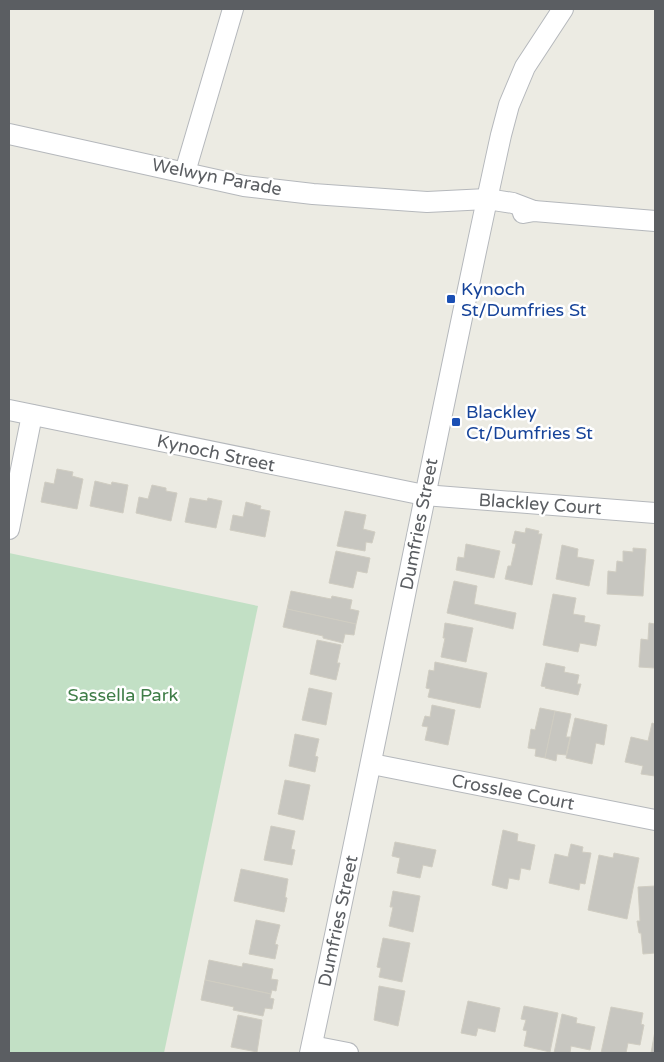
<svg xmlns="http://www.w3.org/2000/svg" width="664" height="1062" viewBox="0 0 664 1062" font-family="'Varela Round',sans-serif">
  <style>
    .green { fill: #c2e0c5 }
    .building { fill: #c7c6c0; stroke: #d0cdc2 }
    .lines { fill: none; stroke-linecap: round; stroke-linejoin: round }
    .minor-casing { stroke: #b5b8bc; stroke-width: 22 }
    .minor { stroke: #fff; stroke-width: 20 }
    .transit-dot { fill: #1a4fb4; stroke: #fff; stroke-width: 2 }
    .labels { text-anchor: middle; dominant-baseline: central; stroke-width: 5; stroke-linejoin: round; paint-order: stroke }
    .street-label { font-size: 18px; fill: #5b5e62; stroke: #fff }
    .transit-label { font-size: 18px; fill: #164399; stroke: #fff; text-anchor: start }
    .park-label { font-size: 18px; fill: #3f7d47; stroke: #fff }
  </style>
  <rect width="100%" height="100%" fill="#ecebe3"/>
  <path class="green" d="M9 553 258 606 164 1053H9Z"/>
  <g class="building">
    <path d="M57 469 73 472 72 476 83 479 77 509 41 502 45 482 54 484Z"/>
    <path d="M95 481 111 485 112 482 128 485 123 513 90 506Z"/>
    <path d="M152 485 166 488V491L177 493 171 521 136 513 139 497 148 499Z"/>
    <path d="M190 498 207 501 208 498 222 501 216 528 185 522Z"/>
    <path d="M246 502 261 506 260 509 270 511 265 537 230 530 233 515 243 517Z"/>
    <path d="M345 511 366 515 363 529 375 532 372 543 366 542 365 551 337 546Z"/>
    <path d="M526 528 539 531 538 534H542L532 585 505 579 508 566H511L516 544 512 543 515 531 525 533Z"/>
    <path d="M466 544 500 551 494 578 456 570 458 557 464 558Z"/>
    <path d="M562 545 578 549 577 557 594 560 589 586 556 579Z"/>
    <path d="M633 548 646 549 643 596 607 594 608 571 616 572 617 561 623 562V551L633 552Z"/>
    <path d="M336 551 370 558 367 573 357 571 353 588 329 583Z"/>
    <path d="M454 581 477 586 474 604 516 613 513 629 447 613Z"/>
    <path d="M291 591 331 599 332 596 352 600 350 609 359 611 356 624 287 609Z"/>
    <path d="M553 594 576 598 573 614 585 616 584 622 600 625 596 646 580 643 578 652 543 645Z"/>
    <path d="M287 609 356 624 354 635 345 634 343 643 323 638V636L283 627Z"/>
    <path d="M445 623 473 628 466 662 441 657 445 638H443Z"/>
    <path d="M649 623 655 624V668L639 667 641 639 648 640Z"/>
    <path d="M317 640 341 645 337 663H340L336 680 310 674Z"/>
    <path d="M435 662 487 673 480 708 428 697 430 689 426 688 429 670 434 671Z"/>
    <path d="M546 663 565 667 564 672 579 675 577 684H581L578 695 545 688 546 687 541 686Z"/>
    <path d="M309 688 332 693 326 725 302 720Z"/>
    <path d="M432 705 455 710 448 745 425 740 428 727 422 726 425 716 430 717Z"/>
    <path d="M540 708 555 711 545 758 535 756 536 749 528 748 531 729 535 730Z"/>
    <path d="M555 711 571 714 566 737H570L566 755 557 754 556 761 545 758Z"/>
    <path d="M575 718 607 725 604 745 596 743 592 764 566 758Z"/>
    <path d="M652 723 655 724V776L641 774 643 766 625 762 631 737 648 741Z"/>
    <path d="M295 734 319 739 315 756 318 757 315 772 289 766Z"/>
    <path d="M285 780 310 785 303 820 278 814Z"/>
    <path d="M271 826 295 831 291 849 295 850 292 865 264 860Z"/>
    <path d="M503 830 518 834 517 841 535 845 530 870 521 868 519 880 509 878 507 889 492 885Z"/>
    <path d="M395 842 436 850 432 867 423 865 420 878 397 873 400 858 392 856Z"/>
    <path d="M571 844 583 847 582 852 591 853 585 884 580 883 579 890 549 883 555 854 568 857Z"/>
    <path d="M614 853 639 858 627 919 588 910 599 855 613 858Z"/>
    <path d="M241 869 288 879 285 897 287 898 284 912 234 901Z"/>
    <path d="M655 886V953L643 954 641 933H639L637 921H640L638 887Z"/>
    <path d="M393 891 420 896 413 932 389 926 393 907H390Z"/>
    <path d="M256 920 280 925 275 944 278 945 275 959 249 954Z"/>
    <path d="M383 938 410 943 402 982 379 977 381 968 377 967Z"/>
    <path d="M209 960 242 967 243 963 273 969 271 979 278 980 276 991 272 990 271 994 205 980Z"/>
    <path d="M205 980 271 994 270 998 274 999 272 1009 265 1008 263 1016 233 1010 234 1007 201 1000Z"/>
    <path d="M379 986 405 991 398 1026 374 1020Z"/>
    <path d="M468 1001 500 1008 495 1032 478 1028 476 1036 461 1033Z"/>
    <path d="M524 1006 558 1013 550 1052 524 1046 527 1031 523 1030 526 1020 521 1019Z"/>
    <path d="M611 1007 643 1013 641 1024 644 1025 640 1045 628 1043 626 1053H601Z"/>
    <path d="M562 1014 577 1018 576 1023 595 1027 590 1050 571 1046 570 1053H554Z"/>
    <path d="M238 1015 262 1020 257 1052 231 1047Z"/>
    <path d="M655 1031V1053H651Z"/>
  </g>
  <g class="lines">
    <defs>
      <g id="minor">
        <path d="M9 134 244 186 313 194 427 202 487 199 513 203 534 211"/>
        <path d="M185 172 233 9"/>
        <path d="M523 213 534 211 655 221"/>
        <path d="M9 410 424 495 655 513"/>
        <path d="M9 529 32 415"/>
        <path d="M372 764 655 820"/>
        <path d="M312 1046 348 1053"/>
        <path d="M310 1053C376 748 434 440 501 135L509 105 525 67 563 9"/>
      </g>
    </defs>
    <use href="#minor" class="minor-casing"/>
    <use href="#minor" class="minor"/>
  </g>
  <g class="transit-dot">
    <rect x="446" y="294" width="10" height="10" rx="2.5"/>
    <rect x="451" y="417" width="10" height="10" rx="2.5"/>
  </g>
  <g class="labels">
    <g class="street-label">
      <text transform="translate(217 177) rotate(11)">Welwyn Parade</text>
      <text transform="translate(216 453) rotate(12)">Kynoch Street</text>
      <text transform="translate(540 504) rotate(4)">Blackley Court</text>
      <text transform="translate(419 524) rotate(-79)">Dumfries Street</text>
      <text transform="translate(513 792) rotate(11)">Crosslee Court</text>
      <text transform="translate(338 921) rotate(-78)">Dumfries Street</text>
    </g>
    <g class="transit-label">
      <text x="461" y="289">Kynoch<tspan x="461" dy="21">St/Dumfries St</tspan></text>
      <text x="466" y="412">Blackley<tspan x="466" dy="21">Ct/Dumfries St</tspan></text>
    </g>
    <g class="park-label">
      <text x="123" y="695">Sassella Park</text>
    </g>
  </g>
  <rect width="664" height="1062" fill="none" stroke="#5b5e62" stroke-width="20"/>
</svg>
